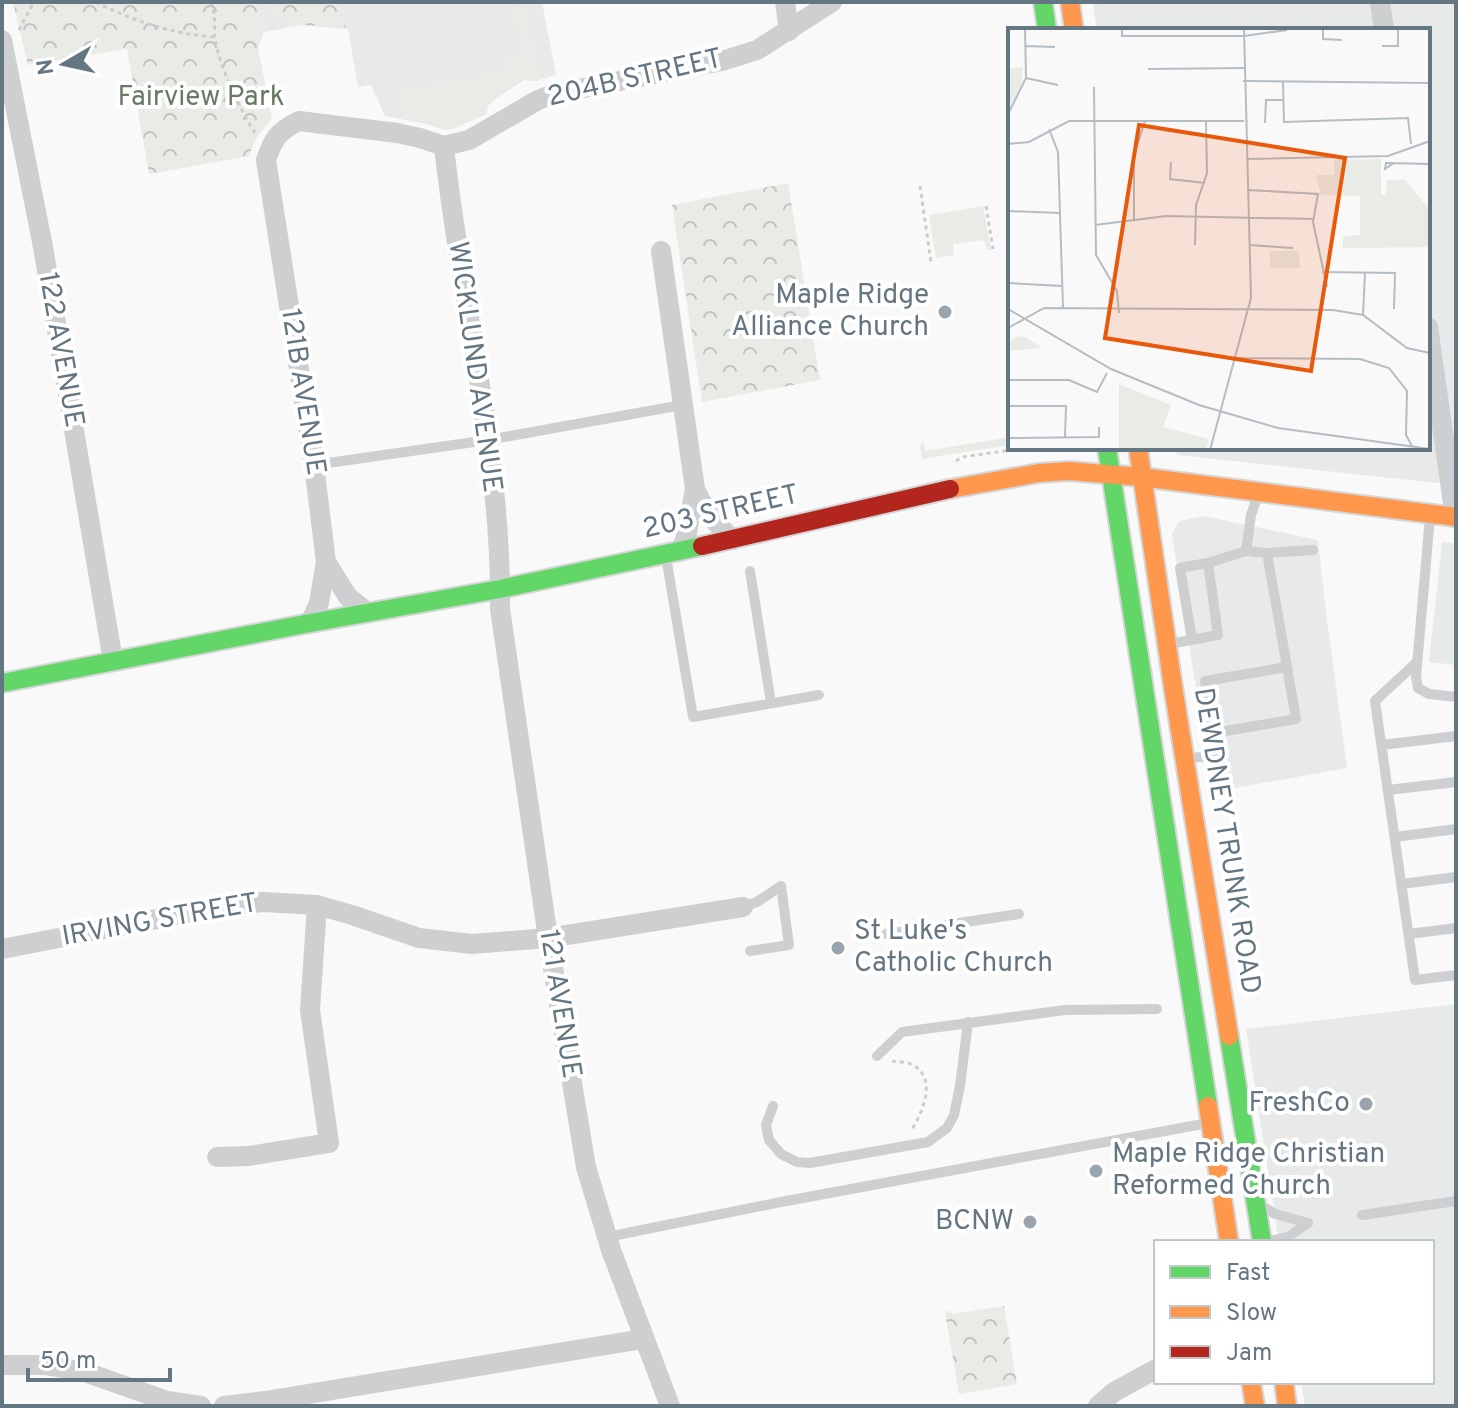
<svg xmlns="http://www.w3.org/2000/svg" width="1458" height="1408" viewBox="0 0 1458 1408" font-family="Overpass,sans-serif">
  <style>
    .built { fill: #e8e9e9 }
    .green { fill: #e8ebe6 }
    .park { fill: url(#park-crowns) }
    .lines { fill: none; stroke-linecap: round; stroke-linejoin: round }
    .fast-casing { stroke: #d5d6d7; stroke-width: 22 }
    .slow-casing { stroke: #d5d6d7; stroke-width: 22 }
    .jam-casing { stroke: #d5d6d7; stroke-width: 22 }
    .path { stroke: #cbcccd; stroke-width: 3; stroke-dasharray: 4 4; stroke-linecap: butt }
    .lane { stroke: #cecfd0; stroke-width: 10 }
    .street { stroke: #cecfd0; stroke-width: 20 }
    .fast { stroke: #63d668; stroke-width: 18 }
    .slow { stroke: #ff974d; stroke-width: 18 }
    .jam { stroke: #b3261e; stroke-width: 18 }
    .poi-dot { fill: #99a4ac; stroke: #fff; stroke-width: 3 }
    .labels { text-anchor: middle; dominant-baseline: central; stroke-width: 8; stroke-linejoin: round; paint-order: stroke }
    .street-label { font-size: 28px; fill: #657683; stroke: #fff }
    .park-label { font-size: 28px; fill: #687a64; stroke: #fff }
    .poi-label { font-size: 28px; fill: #657683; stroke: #fff; text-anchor: end }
    .inset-road { fill: none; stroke: #b5bdc3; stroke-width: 2 }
    .view { fill: #e8590c; fill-opacity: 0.15; stroke: #e8590c; stroke-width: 4 }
    .inset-edge { fill: none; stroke: #657683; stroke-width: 4 }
  </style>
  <defs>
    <pattern id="park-crowns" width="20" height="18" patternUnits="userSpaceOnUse" patternTransform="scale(2)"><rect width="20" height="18" fill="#e8ebe6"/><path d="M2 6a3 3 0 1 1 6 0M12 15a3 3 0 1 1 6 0" fill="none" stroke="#c0c3c0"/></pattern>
  </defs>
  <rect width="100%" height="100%" fill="#f9f9f9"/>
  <g class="built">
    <path d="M259 2H542L556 75 536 81 524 80 496 98 488 106 486 114 455 128 445 130 427 124 385 116 371 85 358 87 348 29 301 25 264 32Z"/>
    <path d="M1111 2H1456V485L1178 455 1173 448H1428V30H1097L1093 5Z"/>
    <path d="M1204 516 1318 540 1325 605 1347 768 1212 792 1172 534 1179 521Z"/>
    <path d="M1442 542 1456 544V665L1429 662Z"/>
    <path d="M1456 1004V1406H1305L1301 1382H1432V1242H1279L1246 1029Z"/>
  </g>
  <g class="green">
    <path d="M516 2C530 15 531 37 535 55L532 58 536 61 539 79 536 81 524 80 496 98 488 106 486 114 455 128 445 130 427 124 407 120 400 107 402 102 398 100 396 89 399 86 406 90 506 72 504 58 525 54 510 2Z"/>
    <path d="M983 206 991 250H987L984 240 953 244 954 255 936 258 929 215Z"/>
    <path d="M1010 437V445L922 459 920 444 924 443 925 451Z"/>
  </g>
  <g class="park">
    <path d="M13 2H259L264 32 258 48 272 118 255 140 249 156 149 174 127 49 28 65Z"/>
    <path d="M293 2H343L346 27 301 25 287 26 285 17 274 19 272 5Z"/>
    <path d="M788 183 820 380 702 402 672 205Z"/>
    <path d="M1004 1306 1017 1384 959 1394 945 1312 950 1311 953 1314Z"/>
  </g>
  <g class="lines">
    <defs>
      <g id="fast">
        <path d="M1043 2 1047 30"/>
        <path d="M1107 448 1208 1106"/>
        <path d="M2 683 310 623 500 589 702 546"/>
        <path d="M1229 1036 1262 1242"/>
      </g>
      <g id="slow">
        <path d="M1070 2 1074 30"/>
        <path d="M1138 448 1174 693 1229 1036"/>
        <path d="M950 489 1039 473 1069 471 1141 477 1456 517"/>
        <path d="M1208 1106 1229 1242"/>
        <path d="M1251 1382 1255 1406"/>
        <path d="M1284 1382 1287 1406"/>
      </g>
      <path id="jam" d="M702 546 950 489"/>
    </defs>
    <use href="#fast" class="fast-casing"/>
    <use href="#slow" class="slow-casing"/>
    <use href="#jam" class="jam-casing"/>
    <g class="path">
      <path d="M96 2C133 21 173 34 214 37"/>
      <path d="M211 2C216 15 214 26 215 39 218 63 241 112 255 133"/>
      <path d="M19 30 34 2"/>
      <path d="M920 186 931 262"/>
      <path d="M986 206 993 249"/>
      <path d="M956 461 962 457 1026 448"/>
      <path d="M892 1061C900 1062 910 1062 916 1067 937 1082 921 1115 911 1131"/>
    </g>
    <g class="lane">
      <path d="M314 465 488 440 682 405"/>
      <path d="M1258 495 1251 515 1246 551 1267 553 1287 667"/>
      <path d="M1430 517 1416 677 1418 688 1429 694 1456 697"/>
      <path d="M1267 553 1313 550"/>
      <path d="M666 557 693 717 819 695"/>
      <path d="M1208 563 1246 551"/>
      <path d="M750 571 771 703"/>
      <path d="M1169 644 1218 635 1208 563 1180 568 1192 640"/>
      <path d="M1417 662 1375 701 1415 980 1456 975"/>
      <path d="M1382 745 1456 736"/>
      <path d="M1186 758 1217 756 1214 733 1296 719 1287 667 1205 681 1214 733"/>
      <path d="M1388 790 1456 782"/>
      <path d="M1395 837 1456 829"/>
      <path d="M1402 884 1456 877"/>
      <path d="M743 907 757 902 781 886 789 945 750 951"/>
      <path d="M886 934 1019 914"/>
      <path d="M1409 934 1456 928"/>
      <path d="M877 1056 902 1032 1065 1010 1157 1009"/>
      <path d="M773 1106 766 1125 769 1140 781 1154 797 1162 810 1163 928 1142 947 1128 954 1115 960 1086 968 1022"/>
      <path d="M1262 1206 1275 1214 1308 1223"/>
      <path d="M1362 1215 1456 1201"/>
      <path d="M607 1237 781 1202 1208 1123"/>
      <path d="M1265 1242 1288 1237 1308 1223"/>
    </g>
    <g class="street">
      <path d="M785 2 789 31"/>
      <path d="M1380 2 1384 30"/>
      <path d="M2 40 43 247 113 661"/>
      <path d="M444 146C460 300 502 453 500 609L548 938 586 1167 611 1250 670 1406"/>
      <path d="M661 251 695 489 687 533 681 551"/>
      <path d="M1428 327 1455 517"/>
      <path d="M695 489 706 511 732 540"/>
      <path d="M326 562 348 597 367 612"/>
      <path d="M310 623 319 603 326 562 314 465 266 160C273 139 278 131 299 121L397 133 420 138 444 146 469 140 538 100 553 94 722 61 757 50 832 2"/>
      <path d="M2 949 224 906 263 902 317 905 352 915 419 938 472 944 548 938 743 907"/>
      <path d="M217 1157 249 1156 329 1143 310 1010 317 905"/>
      <path d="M2 1365H45L85 1372 167 1401 201 1406"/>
      <path d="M224 1406 265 1401 643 1339"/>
      <path d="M1098 1406 1114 1392 1156 1369"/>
    </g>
    <use href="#fast" class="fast"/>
    <use href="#slow" class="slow"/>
    <use href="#jam" class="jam"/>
  </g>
  <g class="poi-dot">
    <circle cx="945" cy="312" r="8"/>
    <circle cx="838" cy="948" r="8"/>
    <circle cx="1366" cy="1104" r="8"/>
    <circle cx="1096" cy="1171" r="8"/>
    <circle cx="1030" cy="1222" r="8"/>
  </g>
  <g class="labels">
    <g class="street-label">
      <text transform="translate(635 79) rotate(-13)">204B STREET</text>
      <text transform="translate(60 350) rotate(80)">122 AVENUE</text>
      <text transform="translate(474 367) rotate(82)">WICKLUND AVENUE</text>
      <text transform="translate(302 392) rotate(81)">121B AVENUE</text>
      <text transform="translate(721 513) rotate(-13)">203 STREET</text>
      <text transform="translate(1226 841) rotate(81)">DEWDNEY TRUNK ROAD</text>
      <text transform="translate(160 921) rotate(-10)">IRVING STREET</text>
      <text transform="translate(559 1004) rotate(81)">121 AVENUE</text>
    </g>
    <g class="park-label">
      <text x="201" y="98">Fairview Park</text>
    </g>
    <g class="poi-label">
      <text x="929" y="296">Maple Ridge<tspan x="929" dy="32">Alliance Church</tspan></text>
      <text x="854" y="932" text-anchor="start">St Luke's<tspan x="854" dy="32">Catholic Church</tspan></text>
      <text x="1350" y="1104">FreshCo</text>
      <text x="1112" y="1155" text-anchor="start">Maple Ridge Christian<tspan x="1112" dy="32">Reformed Church</tspan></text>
      <text x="1014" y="1222">BCNW</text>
    </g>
  </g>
  <g transform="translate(1008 28)">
    <rect width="422" height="422" fill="#f9f9f9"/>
    <path d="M9 308 17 309 34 320 0 323V315ZM111 356 163 377 155 399 201 411 198 422H111Z" fill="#e8ebe6"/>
    <path d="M15 39 13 58 0 81V41ZM373 131V167H378L379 152H397L422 182V219L335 220V208L352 207V168L313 167 308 147H326V132ZM262 223H291L292 240H262Z" fill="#e8ebe6"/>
    <path class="inset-road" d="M114 0V8H236L279 2M315 0V11L334 12M17 18 47 19M374 18H390V0M140 41 236 40M18 50 50 57M235 53 422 55M275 54 276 94 400 90 403 116M86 59 88 227 109 263 111 285M0 86 18 50 17 0M257 95 258 72H276M41 101 50 124 55 280M0 116 21 114 61 93H236M238 131 380 128 422 113M163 134 162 151 197 155M386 135 377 141 378 135 422 136M240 162 310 166 305 194 319 259M0 183 51 185M126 193V127L137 93M87 197 158 188 305 191M187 217 188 177 199 145 198 93M241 217 285 220M314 244 387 245 386 281M0 255 54 258M0 281 103 341 191 377 270 400 422 421M355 287 357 245M0 300 36 280 325 282 355 287 399 320 422 325M227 330 352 331 381 340 399 363 398 407 404 418M0 352H61L89 364 99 345M0 378H58L57 409M0 410 91 409V399M202 422 243 270 236 0"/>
    <path class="view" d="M131 97 337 130 303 343 97 310Z"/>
    <rect width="422" height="422" class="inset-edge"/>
  </g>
  <rect width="1458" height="1408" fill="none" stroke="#657683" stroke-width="8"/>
  <rect x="1154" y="1240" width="280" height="144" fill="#ffffff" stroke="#c1c8cd" stroke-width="2"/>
  <rect x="1170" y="1266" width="40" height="12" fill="#63d668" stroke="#c1c8cd" stroke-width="2"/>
  <text x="1226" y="1280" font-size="24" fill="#657683">Fast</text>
  <rect x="1170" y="1306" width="40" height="12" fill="#ff974d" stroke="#c1c8cd" stroke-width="2"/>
  <text x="1226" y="1320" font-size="24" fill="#657683">Slow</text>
  <rect x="1170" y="1346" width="40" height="12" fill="#b3261e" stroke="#c1c8cd" stroke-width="2"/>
  <text x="1226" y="1360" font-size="24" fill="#657683">Jam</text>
  <g transform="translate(64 64) rotate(261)" stroke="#ffffff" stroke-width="6" paint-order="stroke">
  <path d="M0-6L14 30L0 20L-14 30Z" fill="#657683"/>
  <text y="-12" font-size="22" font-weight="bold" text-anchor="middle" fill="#657683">N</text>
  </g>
  <path d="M28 1368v12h142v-12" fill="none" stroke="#657683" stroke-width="4"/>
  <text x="40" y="1368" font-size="24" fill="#657683" stroke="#ffffff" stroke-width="6" paint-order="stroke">50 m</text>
</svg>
